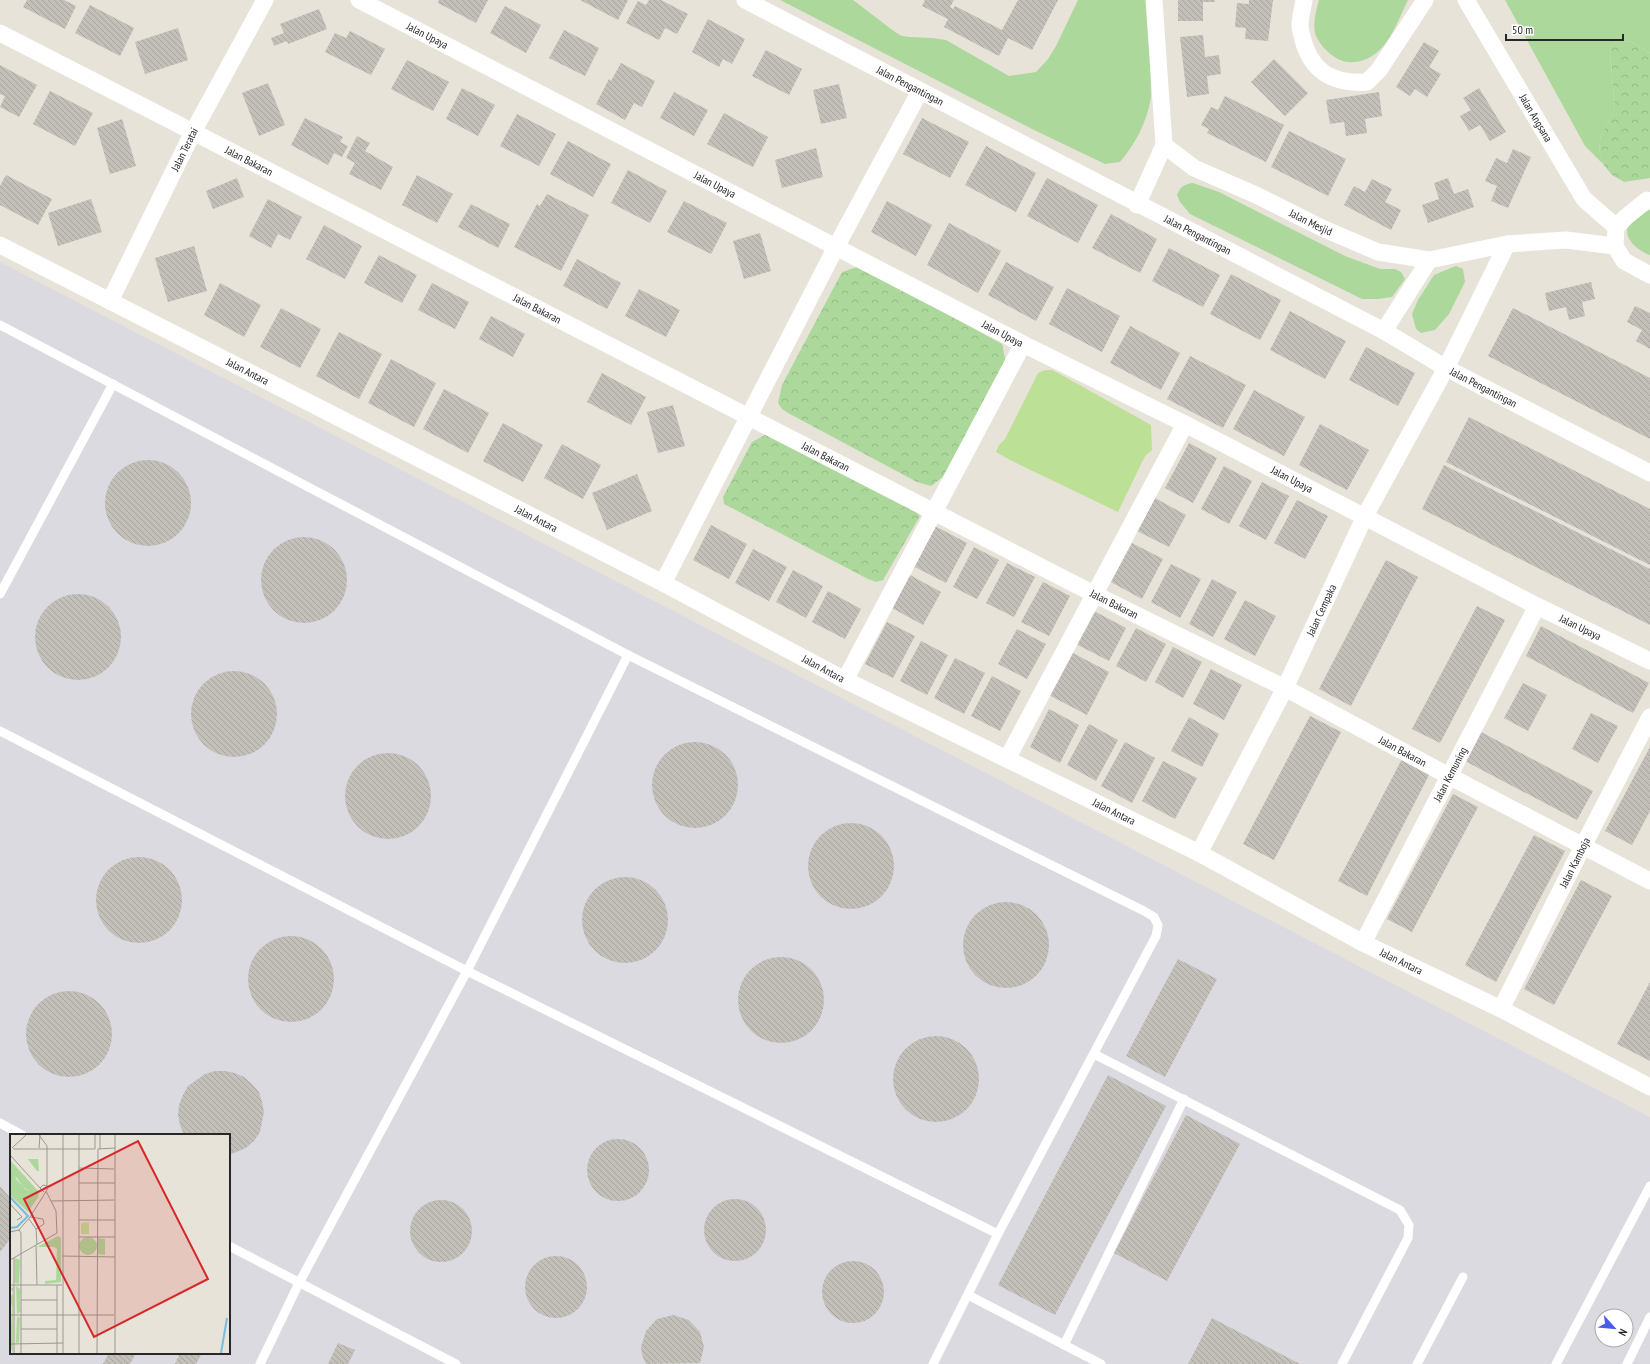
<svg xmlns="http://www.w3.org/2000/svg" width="1650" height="1364" viewBox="0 0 1650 1364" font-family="'PT Sans Narrow',sans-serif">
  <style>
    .industrial { fill: #dcdae1; fill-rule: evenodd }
    .grass { fill: #acd99b }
    .forest { fill: url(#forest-crowns) }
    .pitch { fill: #bde097 }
    .building { fill: url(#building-back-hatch) }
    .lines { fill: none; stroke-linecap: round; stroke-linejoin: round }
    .lane { stroke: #fff; stroke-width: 9 }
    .street { stroke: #fff; stroke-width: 17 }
    .labels { text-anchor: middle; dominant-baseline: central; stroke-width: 3; stroke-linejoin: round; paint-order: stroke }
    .street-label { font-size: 11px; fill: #272727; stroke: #fff }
    .inset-river { fill: none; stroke: #76bde0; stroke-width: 2 }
    .inset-road { fill: none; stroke: #9b9892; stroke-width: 1 }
    .view { fill: #d62828; fill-opacity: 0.15; stroke: #d62828; stroke-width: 2 }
    .inset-edge { fill: none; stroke: #272727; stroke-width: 2 }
  </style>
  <defs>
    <pattern id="forest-crowns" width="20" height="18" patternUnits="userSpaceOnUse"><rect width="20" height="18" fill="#acd99b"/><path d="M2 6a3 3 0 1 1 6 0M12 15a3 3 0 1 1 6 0" fill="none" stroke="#94ba86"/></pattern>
    <pattern id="building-back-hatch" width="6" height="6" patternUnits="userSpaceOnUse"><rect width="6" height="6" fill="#c3bfb9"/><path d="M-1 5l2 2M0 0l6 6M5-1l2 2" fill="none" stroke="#a8a49f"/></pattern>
  </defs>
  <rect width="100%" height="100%" fill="#e8e3d9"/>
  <path class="industrial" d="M0 262 1650 1117V1364H0ZM11 1135H229V1353H11ZM1602 1316H1626V1340H1602Z"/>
  <g class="grass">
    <path d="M780 0H853L895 32 902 36 910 37 932 38 946 40 1009 76 1036 72 1048 59 1056 46 1078 0H1149L1151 97C1147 122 1136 143 1120 162L1105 164 1032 129Z"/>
    <path d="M1319 0H1408C1399 18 1390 45 1372 56 1366 60 1356 63 1348 62 1335 61 1319 46 1315 33 1313 23 1316 10 1319 0Z"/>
    <path d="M1505 0H1650V53L1632 42 1619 41 1610 52 1615 109 1601 135 1599 149 1603 164 1585 146Z"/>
    <path d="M1193 183 1219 192 1345 256 1380 269H1395L1401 272 1405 279 1392 297 1378 299H1362L1190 214 1180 202 1177 195C1180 187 1184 184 1193 183Z"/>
    <path d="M1650 210V255C1640 252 1623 239 1628 227 1629 224 1634 220 1637 218 1641 213 1643 211 1650 210Z"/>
    <path d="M1456 266 1463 269 1465 282 1449 314 1435 330 1421 333 1416 329 1412 314 1418 300 1434 275Z"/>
  </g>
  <g class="forest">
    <path d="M1618 41 1632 42 1650 53V178L1624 182 1612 175 1603 164 1599 149 1601 135 1615 109 1610 52Z"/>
    <path d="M857 267 864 269 1002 344 1006 363 943 477 931 486 917 482 788 413 782 409 778 403 782 385 842 272Z"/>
    <path d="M765 435 777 437 910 506 920 516 883 580 876 582 868 579 724 504 723 497 752 442Z"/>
  </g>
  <path class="pitch" d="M1045 370H1052L1058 373 1151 425 1152 450 1146 455 1142 462 1118 512 1010 460 996 452 999 445 1005 439 1038 373Z"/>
  <g class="building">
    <path d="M27 0H64L76 6 65 29 23 7Z"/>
    <path d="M439 0H488L476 23 438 3Z"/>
    <path d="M580 0H628L618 20Z"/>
    <path d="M649 0H661L688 14 677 34 665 28 659 40 626 23 638 1 646 5Z"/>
    <path d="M925 0H954L950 7 953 9 955 6 1002 30 1018 0H1058L1032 50 1008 38 999 56 944 27 948 19 922 6Z"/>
    <path d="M1178 0H1215L1214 2H1203V21H1178Z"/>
    <path d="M1249 0H1273L1268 41 1245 39 1246 28 1235 27 1237 3 1249 4Z"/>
    <path d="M90 5 134 28 120 56 75 33Z"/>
    <path d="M505 6 541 25 526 53 490 33Z"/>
    <path d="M319 9 327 29 288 44 287 41 274 46 271 38 284 33 280 24Z"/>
    <path d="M708 19 745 39 732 64 723 59 719 67 692 52Z"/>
    <path d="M178 28 188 60 145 74 135 42Z"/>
    <path d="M564 30 599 48 585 76 549 58Z"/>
    <path d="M350 31 385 49 371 75 325 52 335 33 346 38Z"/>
    <path d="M1203 35 1205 57 1219 55 1221 74 1207 76 1209 94 1187 97 1180 37Z"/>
    <path d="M1424 42 1439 51 1429 67 1441 74 1427 97 1415 89 1410 96 1396 87Z"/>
    <path d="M766 50 802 69 789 95 752 76Z"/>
    <path d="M1274 59 1308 93 1285 116 1251 82Z"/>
    <path d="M407 60 449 82 433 111 391 89Z"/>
    <path d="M621 63 655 81 642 107 634 103 625 120 596 104 609 79 611 81Z"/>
    <path d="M0 65 37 85 19 117 0 107 5 96 0 94Z"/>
    <path d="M268 83 285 125 259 136 242 93Z"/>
    <path d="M839 84 847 118 821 124 813 90Z"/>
    <path d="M462 88 495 105 478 136 446 119Z"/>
    <path d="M1479 88 1506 132 1490 141 1480 125 1469 131 1460 116 1471 110 1463 98Z"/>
    <path d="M50 91 93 113 75 146 33 124Z"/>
    <path d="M674 92 708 110 694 136 660 118Z"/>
    <path d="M1379 92 1382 116 1365 119 1367 133 1346 136 1344 122 1330 124 1326 100Z"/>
    <path d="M1225 96 1284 125 1266 162 1207 133 1209 129 1201 125 1211 107 1218 110Z"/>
    <path d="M724 113 768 137 753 167 707 144Z"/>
    <path d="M517 114 556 134 539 166 500 146Z"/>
    <path d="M305 118 343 137 340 142 348 146 342 157 334 153 328 165 291 145Z"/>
    <path d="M922 118 969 142 950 178 903 154Z"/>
    <path d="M122 119 136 166 110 174 97 128Z"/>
    <path d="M1289 131 1346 159 1328 196 1271 167Z"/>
    <path d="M357 136 370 143 365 151 393 167 381 190 349 174 355 163 346 158Z"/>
    <path d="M568 141 611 164 593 197 550 174Z"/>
    <path d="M986 146 1036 173 1016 212 965 185Z"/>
    <path d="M816 148 823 177 782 188 775 160Z"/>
    <path d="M1513 149 1531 157 1508 208 1491 201 1497 186 1485 181 1496 158 1507 163Z"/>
    <path d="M628 170 667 191 650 223 611 203Z"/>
    <path d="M6 175 52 199 38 225 0 205V186Z"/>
    <path d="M417 175 453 194 437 223 402 205Z"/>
    <path d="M237 178 244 197 213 209 206 191Z"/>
    <path d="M1047 178 1098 205 1078 243 1027 216Z"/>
    <path d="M1448 178 1454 194 1468 189 1474 207 1428 223 1422 205 1439 199 1434 183Z"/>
    <path d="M1372 179 1392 189 1385 202 1401 210 1391 230 1344 205 1354 186 1365 192Z"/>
    <path d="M547 194 589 215 561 271 514 247 537 204 540 206Z"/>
    <path d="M91 199 102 232 58 246 48 213Z"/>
    <path d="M268 199 302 217 290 240 278 234 271 248 249 236Z"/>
    <path d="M684 201 727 223 711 254 667 232Z"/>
    <path d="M887 201 932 225 916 256 871 232Z"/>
    <path d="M471 204 510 224 498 248 458 227Z"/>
    <path d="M1111 214 1157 239 1140 273 1092 248Z"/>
    <path d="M949 223 1001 251 978 293 927 265Z"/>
    <path d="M324 225 362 246 345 279 306 259Z"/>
    <path d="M760 233 771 271 744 279 733 241Z"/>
    <path d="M194 246 207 291 168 302 155 258Z"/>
    <path d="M1169 248 1220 275 1203 307 1152 281Z"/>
    <path d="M379 255 417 275 402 303 364 283Z"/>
    <path d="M577 259 621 283 607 309 563 286Z"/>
    <path d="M1006 262 1054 287 1036 321 988 295Z"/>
    <path d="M1231 274 1281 300 1260 340 1210 314Z"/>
    <path d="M1591 282 1595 299 1582 302 1585 316 1569 320 1566 307 1549 311 1545 293Z"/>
    <path d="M220 283 261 305 244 337 204 315Z"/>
    <path d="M432 283 469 302 455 329 418 310Z"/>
    <path d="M1067 288 1120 316 1102 352 1049 324Z"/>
    <path d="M639 289 680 310 666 337 625 316Z"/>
    <path d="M1635 306 1650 313V349L1636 341 1642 330 1627 322Z"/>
    <path d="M281 308 321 329 300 368 260 347Z"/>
    <path d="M1513 308 1650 378V439L1488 356Z"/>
    <path d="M1290 311 1346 341 1325 379 1270 350Z"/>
    <path d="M491 316 525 334 513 357 479 339Z"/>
    <path d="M1130 326 1180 353 1161 390 1110 363Z"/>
    <path d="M339 332 382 354 359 399 316 376Z"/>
    <path d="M1366 347 1415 373 1398 406 1349 380Z"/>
    <path d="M1190 356 1246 385 1223 428 1167 399Z"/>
    <path d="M391 359 436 383 414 427 368 403Z"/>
    <path d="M602 373 646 397 631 425 587 402Z"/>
    <path d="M444 389 489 413 468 453 423 429Z"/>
    <path d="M1254 390 1305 417 1284 456 1233 429Z"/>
    <path d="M673 405 685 446 658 453 647 412Z"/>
    <path d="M1469 417 1650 509V565L1446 462Z"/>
    <path d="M503 423 543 445 523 482 483 461Z"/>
    <path d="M1320 424 1369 450 1347 490 1299 465Z"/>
    <path d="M1189 443 1217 458 1193 503 1165 488Z"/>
    <path d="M562 444 601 465 583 499 544 478Z"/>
    <circle cx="148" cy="503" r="43"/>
    <path d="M1444 465 1650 569V625L1422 509Z"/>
    <path d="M1224 466 1252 481 1229 524 1201 509Z"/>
    <path d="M637 474 652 511 607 530 592 493Z"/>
    <path d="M1262 482 1289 496 1266 540 1239 526Z"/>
    <path d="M1155 498 1186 515 1169 547 1137 531Z"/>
    <path d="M1297 500 1328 516 1305 559 1274 543Z"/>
    <path d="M711 525 747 544 729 579 693 560Z"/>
    <path d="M935 526 967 543 946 583 913 566Z"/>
    <circle cx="304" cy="580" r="43"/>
    <path d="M1132 543 1163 559 1142 599 1111 582Z"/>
    <path d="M974 547 999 560 977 599 953 587Z"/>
    <path d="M753 549 787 567 769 601 735 583Z"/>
    <path d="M1386 560 1418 577 1351 706 1319 689Z"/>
    <path d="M1007 563 1035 577 1014 617 986 603Z"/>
    <path d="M1171 564 1201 579 1180 618 1151 602Z"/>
    <path d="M793 570 823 586 806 618 776 602Z"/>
    <path d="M910 575 941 592 923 625 892 608Z"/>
    <path d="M1212 579 1237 592 1213 637 1189 624Z"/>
    <path d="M1043 582 1070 596 1049 636 1021 622Z"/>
    <path d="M828 591 861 609 845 639 812 622Z"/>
    <circle cx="78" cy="637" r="43"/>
    <path d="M1245 600 1276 616 1255 656 1224 639Z"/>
    <path d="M1477 606 1505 620 1440 743 1412 729Z"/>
    <path d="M1094 611 1126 628 1109 661 1076 644Z"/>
    <path d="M887 622 915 636 893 678 865 664Z"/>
    <path d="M1541 626 1649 683 1633 713 1526 656Z"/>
    <path d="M1136 628 1166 644 1146 682 1116 666Z"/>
    <path d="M1017 629 1046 644 1027 679 998 664Z"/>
    <path d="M921 641 948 655 927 695 900 681Z"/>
    <path d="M1173 647 1202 662 1183 698 1155 682Z"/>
    <path d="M1071 652 1109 672 1087 715 1049 695Z"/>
    <path d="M955 658 985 673 964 714 934 698Z"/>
    <path d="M1211 669 1242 685 1224 720 1193 704Z"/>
    <circle cx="234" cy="714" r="43"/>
    <path d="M992 676 1021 691 1000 731 971 716Z"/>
    <path d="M1523 683 1547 695 1528 731 1504 718Z"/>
    <path d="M1049 709 1079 725 1060 763 1030 747Z"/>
    <path d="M1591 713 1618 726 1598 763 1572 749Z"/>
    <path d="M1310 716 1341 732 1274 860 1243 844Z"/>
    <path d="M1189 717 1219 734 1202 767 1171 751Z"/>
    <path d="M1089 724 1118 740 1096 781 1067 765Z"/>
    <path d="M1481 732 1593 791 1577 820 1465 761Z"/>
    <path d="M1125 742 1155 758 1132 803 1101 786Z"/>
    <circle cx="695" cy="785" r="43"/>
    <path d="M1650 747V811L1632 845 1605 831Z"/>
    <circle cx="388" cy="796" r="43"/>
    <path d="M1402 759 1430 773 1367 896 1338 881Z"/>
    <path d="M1163 761 1197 778 1175 819 1142 801Z"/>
    <path d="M1453 794 1478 807 1412 932 1387 919Z"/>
    <circle cx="851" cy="866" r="43"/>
    <path d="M1534 835 1565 851 1496 982 1465 965Z"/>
    <circle cx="139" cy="900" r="43"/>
    <circle cx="625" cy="920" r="43"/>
    <path d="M1581 880 1612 896 1554 1005 1524 989Z"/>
    <circle cx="1006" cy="945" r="43"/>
    <circle cx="291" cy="979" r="43"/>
    <circle cx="781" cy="1000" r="43"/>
    <path d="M1178 959 1217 979 1165 1077 1126 1056Z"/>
    <path d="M1650 982V1061L1617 1044Z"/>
    <circle cx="69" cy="1034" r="43"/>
    <circle cx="936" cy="1079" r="43"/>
    <path d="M215 1071H225L235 1073 244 1077 252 1084 259 1092 262 1102 264 1112 260 1132 254 1141 246 1148 229 1155V1135H184L180 1125 178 1115 179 1105 183 1095 188 1086 205 1074Z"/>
    <path d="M1108 1075 1166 1106 1055 1315 998 1285Z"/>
    <path d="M1186 1115 1240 1144 1167 1281 1114 1253Z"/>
    <circle cx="618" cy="1170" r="31"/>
    <path d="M0 1186 11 1199V1238L0 1252Z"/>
    <circle cx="735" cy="1230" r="31"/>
    <circle cx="441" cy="1231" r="31"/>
    <circle cx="556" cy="1287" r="31"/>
    <circle cx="853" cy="1292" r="31"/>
    <path d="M673 1315 689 1320 700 1332 704 1347 700 1363 646 1364 642 1355 641 1347 646 1331 657 1319Z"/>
    <path d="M1212 1318 1300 1364H1188Z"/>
    <path d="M338 1343 355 1350 348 1364H328Z"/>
    <path d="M109 1353H136L130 1364H103Z"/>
    <path d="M180 1353H202L196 1364H175Z"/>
  </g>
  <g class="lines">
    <g class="lane">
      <path d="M0 325 628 655 1144 911 1154 917 1158 925 1156 936 998 1234 933 1364"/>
      <path d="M0 594 113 384"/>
      <path d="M0 731 467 971 998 1234"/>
      <path d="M1094 1054 1400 1210 1409 1225 1408 1238 1342 1364"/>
      <path d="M0 1123 22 1135"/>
      <path d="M229 1246 456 1364"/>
      <path d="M968 1295 1101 1364"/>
      <path d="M1064 1345 1184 1099"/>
      <path d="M260 1364 299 1283 467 971 628 655"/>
      <path d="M1417 1364 1463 1277"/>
      <path d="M1556 1364 1650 1186"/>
      <path d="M1627 1364 1650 1317"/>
    </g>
    <g class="street">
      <path id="s1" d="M359 0 1023 344 1185 424 1537 606 1650 661"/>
      <path id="s2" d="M745 0 1384 331 1446 368 1650 473"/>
      <path id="s3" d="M1154 0 1164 145 1194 168 1256 195 1322 228 1378 252 1429 260 1507 244 1566 240 1615 246"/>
      <path d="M1304 0C1303 8 1300 17 1300 25 1300 30 1302 35 1303 40 1312 73 1334 84 1367 82L1379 70 1425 0"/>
      <path id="s4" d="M1466 0 1584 199 1616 227"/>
      <path id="s5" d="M0 33 1094 594 1285 688 1449 776 1650 881"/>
      <path d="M1650 201 1647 200 1626 217 1616 227 1615 246 1624 261 1650 275"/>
      <path d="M1137 205 1164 145"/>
      <path id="s6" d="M0 245 663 583 845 680 1199 853 1363 943 1501 1009 1650 1087"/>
      <path id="s7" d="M110 301 193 132 265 0"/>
      <path d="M1384 331 1429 260"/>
      <path d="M663 583 836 247 920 91"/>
      <path d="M845 680 1023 344"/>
      <path d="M1007 759 1185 424"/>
      <path id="s8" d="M1199 853 1285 688 1365 516 1446 368 1507 244"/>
      <path id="s9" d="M1363 943 1537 606"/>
      <path id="s10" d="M1501 1009 1583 846 1650 717"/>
    </g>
  </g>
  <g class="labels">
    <g class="street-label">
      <text stroke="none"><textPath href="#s1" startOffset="77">Jalan Upaya</textPath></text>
      <text stroke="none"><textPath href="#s2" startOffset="186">Jalan Pengantingan</textPath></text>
      <text stroke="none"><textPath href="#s4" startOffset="137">Jalan Angsana</textPath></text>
      <text stroke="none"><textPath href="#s7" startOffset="169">Jalan Teratai</textPath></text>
      <text stroke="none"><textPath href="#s5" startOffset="280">Jalan Bakaran</textPath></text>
      <text stroke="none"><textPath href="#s1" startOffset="401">Jalan Upaya</textPath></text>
      <text stroke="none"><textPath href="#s3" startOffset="312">Jalan Mesjid</textPath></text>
      <text stroke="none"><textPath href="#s2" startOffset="510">Jalan Pengantingan</textPath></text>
      <text stroke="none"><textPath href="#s5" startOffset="604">Jalan Bakaran</textPath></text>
      <text stroke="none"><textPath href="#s1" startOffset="725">Jalan Upaya</textPath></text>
      <text stroke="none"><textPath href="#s6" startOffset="278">Jalan Antara</textPath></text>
      <text stroke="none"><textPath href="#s2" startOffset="834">Jalan Pengantingan</textPath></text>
      <text stroke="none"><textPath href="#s5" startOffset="928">Jalan Bakaran</textPath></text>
      <text stroke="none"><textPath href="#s1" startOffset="1049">Jalan Upaya</textPath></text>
      <text stroke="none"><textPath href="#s6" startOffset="602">Jalan Antara</textPath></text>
      <text stroke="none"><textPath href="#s5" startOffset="1252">Jalan Bakaran</textPath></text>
      <text stroke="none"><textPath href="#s8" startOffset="272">Jalan Cempaka</textPath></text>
      <text stroke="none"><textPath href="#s1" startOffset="1373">Jalan Upaya</textPath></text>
      <text stroke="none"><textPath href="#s6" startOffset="926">Jalan Antara</textPath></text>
      <text stroke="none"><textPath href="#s5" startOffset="1576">Jalan Bakaran</textPath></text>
      <text stroke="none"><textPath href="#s9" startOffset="190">Jalan Kemuning</textPath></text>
      <text stroke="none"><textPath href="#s6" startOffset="1250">Jalan Antara</textPath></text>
      <text stroke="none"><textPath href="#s10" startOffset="164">Jalan Kamboja</textPath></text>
      <text stroke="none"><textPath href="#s6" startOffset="1574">Jalan Antara</textPath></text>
    </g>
  </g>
  <g transform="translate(10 1134)">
    <rect width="220" height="220" fill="#e8e3d9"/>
    <path d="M0 35 5 38 6 45 15 55 20 57V66L29 62 18 78 0 61ZM48 102 51 104V148L35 150V147L46 146 47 115 44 113H27ZM5 124 10 126 9 150 5 149ZM6 152 10 155V178L7 180ZM0 153 3 154V219L0 212 2 174 0 164 3 159ZM7 182 10 184 9 208 6 209Z" fill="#acd99b"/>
    <path d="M18 25H28L29 37H27ZM0 26 29 58 28 63 19 66 20 57 13 53 1 35 0 41ZM69 112a9 9 0 1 1 18 0a9 9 0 1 1-18 0ZM88 104 95 105V121L88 120Z" fill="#acd99b"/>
    <path d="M79 88V100H71V89Z" fill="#bde097"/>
    <path class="inset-river" d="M0 63 18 82 7 93 0 94M211 219 217 184"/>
    <path class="inset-road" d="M29 1 37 12V52M90 1V15M2 14 16 1M29 14 30 1M3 15H85V1M88 15 105 14M0 21 30 54M69 34 104 35M69 49H105M41 67 104 66M0 70 12 83 7 86M19 85 26 95 34 90 33 85 20 83M69 86H105M26 95 27 111M9 96 11 99V219M0 98 9 96 20 83 37 56V52L33 51 30 54 34 58M69 103H105M26 112 27 151M52 122 105 123M0 126 47 99 46 77 36 57M0 151H52M47 151V219M11 166H47M0 181H104M11 195H47M0 210 53 209M4 219V124M53 219V1M69 219V1M87 219 88 15M105 219V1"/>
    <path class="view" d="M128 7 198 145 84 203 14 65Z"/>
    <rect width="220" height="220" class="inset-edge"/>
  </g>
  <g transform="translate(1614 1328) rotate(117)"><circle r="19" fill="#ffffff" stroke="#a9a9a9"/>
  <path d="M0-3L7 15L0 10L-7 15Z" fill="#495ce6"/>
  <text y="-6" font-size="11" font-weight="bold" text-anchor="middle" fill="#272727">N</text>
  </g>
  <path d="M1506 34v6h117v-6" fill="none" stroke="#272727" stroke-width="2"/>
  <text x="1512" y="34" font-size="12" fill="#272727" stroke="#ffffff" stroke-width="3" paint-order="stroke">50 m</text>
</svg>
